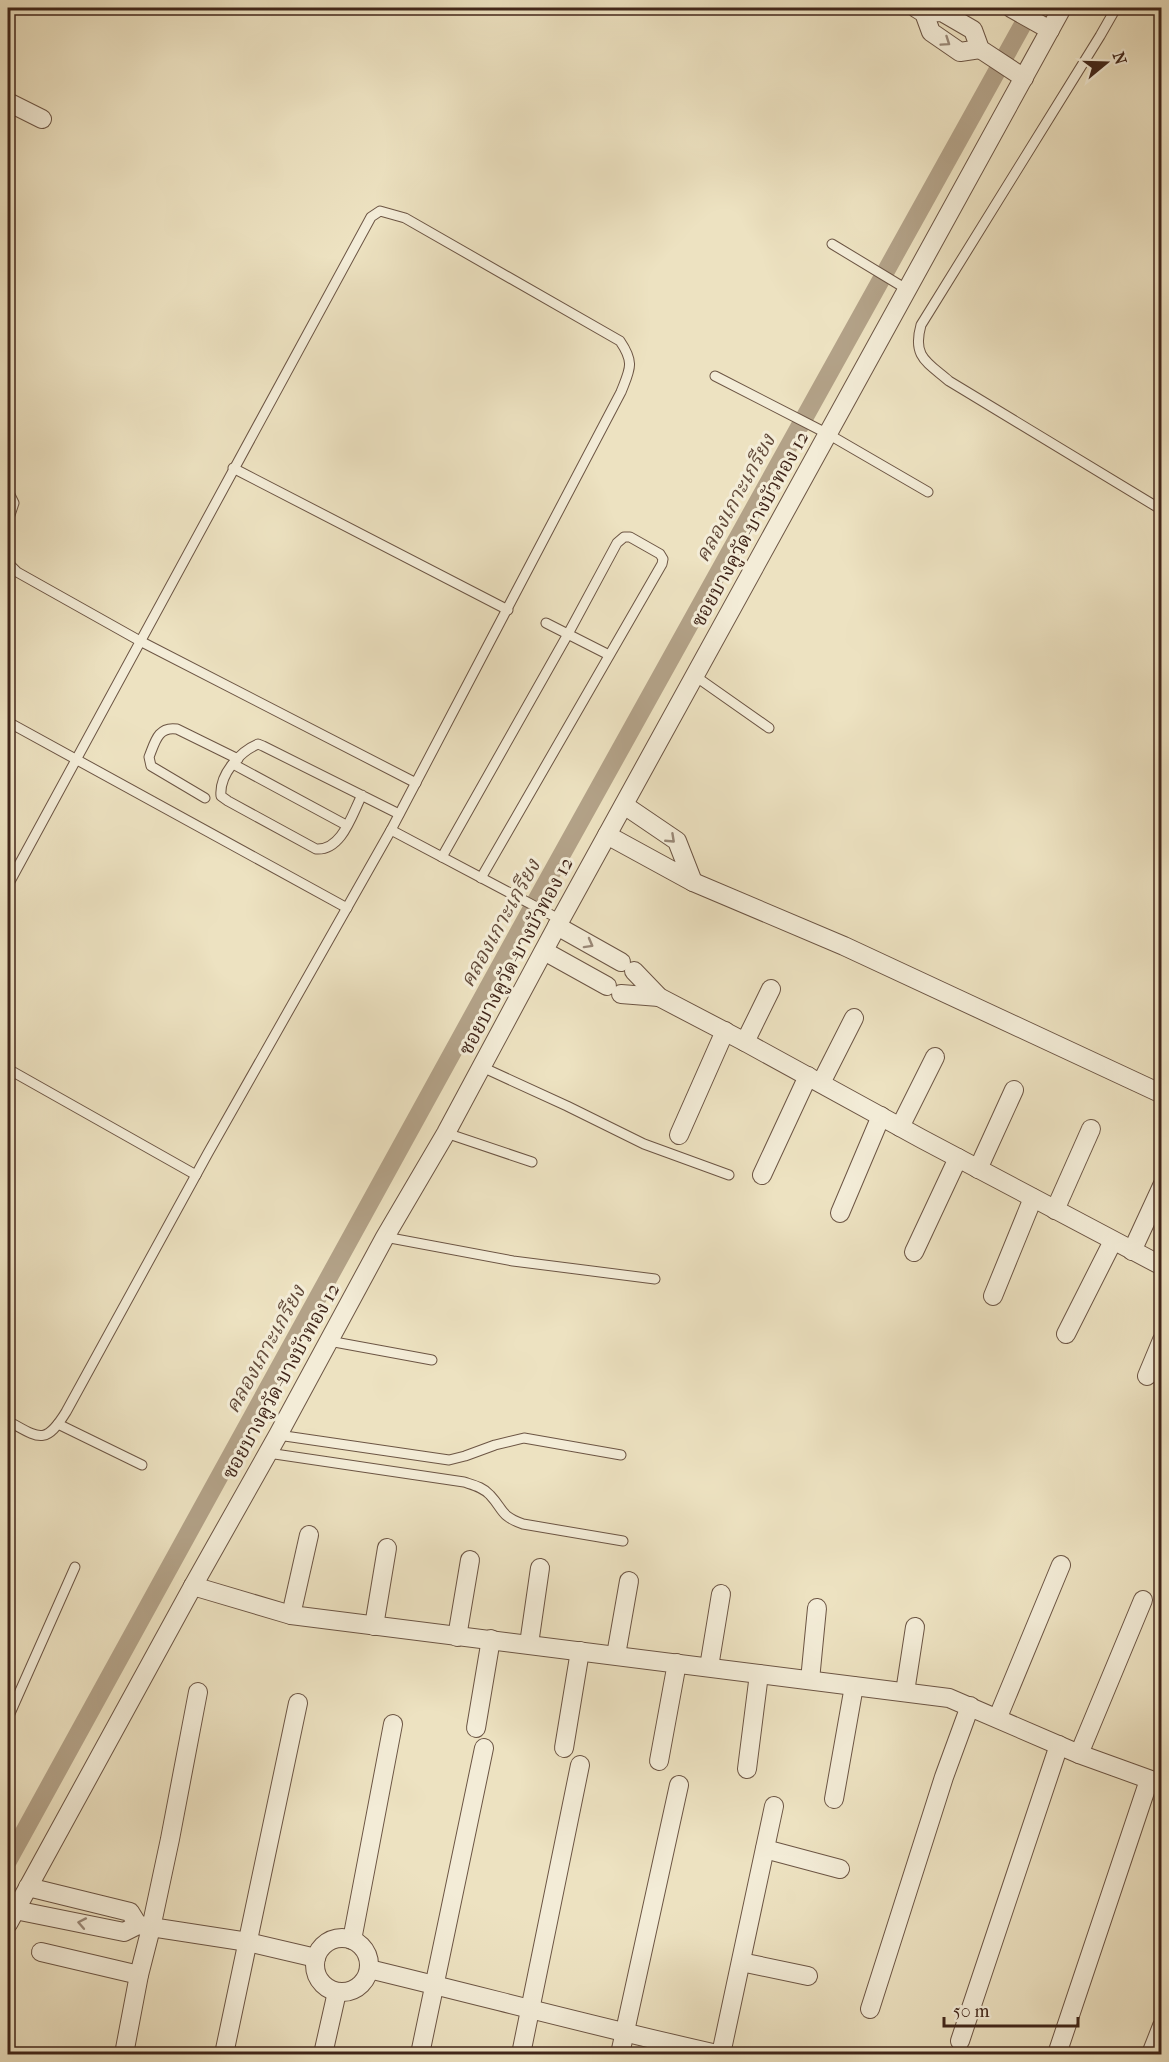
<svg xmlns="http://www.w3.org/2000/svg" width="1169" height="2062" viewBox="0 0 1169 2062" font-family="'IM FELL French Canon','Noto Serif Thai',serif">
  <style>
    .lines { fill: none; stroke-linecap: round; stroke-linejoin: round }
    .canal { stroke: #b3a288; stroke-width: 18 }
    .lane-casing { stroke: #6c5544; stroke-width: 11 }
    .street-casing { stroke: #6c5544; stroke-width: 20 }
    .lane { stroke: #f3ecd7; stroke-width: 9 }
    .street { stroke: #f3ecd7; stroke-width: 18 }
    .oneway { stroke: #9a8978 }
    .labels { text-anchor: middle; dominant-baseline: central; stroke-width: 6; stroke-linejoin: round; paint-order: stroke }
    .street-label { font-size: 20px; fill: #41261a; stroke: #f3ecd7 }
    .water-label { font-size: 21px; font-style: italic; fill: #634b3b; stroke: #f3ecd7 }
  </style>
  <rect width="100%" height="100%" fill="#ede2c1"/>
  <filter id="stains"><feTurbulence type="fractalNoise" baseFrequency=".00333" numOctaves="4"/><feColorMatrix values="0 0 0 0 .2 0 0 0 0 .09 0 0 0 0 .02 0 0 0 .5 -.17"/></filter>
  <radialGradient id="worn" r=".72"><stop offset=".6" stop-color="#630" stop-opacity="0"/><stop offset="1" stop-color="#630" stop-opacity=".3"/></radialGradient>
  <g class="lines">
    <path class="canal" d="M8 1861 511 946 1032 8"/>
    <defs>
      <g id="lane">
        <path d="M1116 8 1100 36 921 325C912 357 927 362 949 381L1162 510"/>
        <path d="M832 244 908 290"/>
        <path d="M715 376 828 434 928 492"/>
        <path d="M233 468 508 610"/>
        <path d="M8 491 14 503 8 521"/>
        <path d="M8 563 17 572 140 641 416 783"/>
        <path d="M546 623 609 655"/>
        <path d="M695 676 769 728"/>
        <path d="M8 722 347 908"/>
        <path d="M233 764 346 825"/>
        <path d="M362 795C352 814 342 851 316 849L228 801 221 796C219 775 239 752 258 744L263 746 399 814"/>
        <path d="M205 798 151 766 149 757C155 742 158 726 177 729L238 759"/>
        <path d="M391 830 561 920"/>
        <path d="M442 857 568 634 617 543 624 537H630L660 554 663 559 662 564 481 878"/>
        <path d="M8 885 371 217 380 211 405 218 620 341C635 363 630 369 621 392L391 830 208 1153 66 1412C45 1446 39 1438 8 1421"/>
        <path d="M482 1067 567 1106 644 1144 729 1175"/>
        <path d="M8 1069 196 1175"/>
        <path d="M446 1133 532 1162"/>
        <path d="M385 1237 513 1261 655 1279"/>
        <path d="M329 1341 432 1360"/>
        <path d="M58 1424 142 1465"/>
        <path d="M278 1435 449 1460 465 1456 495 1445 524 1438 621 1455"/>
        <path d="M268 1453 464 1482C473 1485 483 1487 490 1495 504 1510 500 1516 523 1524L623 1541"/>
        <path d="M8 1718 75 1567"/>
      </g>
      <g id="street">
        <path d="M916 8 924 13 931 32 960 52 980 49"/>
        <path d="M1011 8 1050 30"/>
        <path d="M924 13 942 12 973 30 980 49 1024 78"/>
        <path d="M8 102 42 119"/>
        <path d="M607 835 693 882 677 841 624 805"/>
        <path d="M693 882 844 946 1162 1094"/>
        <path d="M557 926 621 962"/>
        <path d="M544 951 607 986"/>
        <path d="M634 971 659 997 745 1042 922 1139 1162 1266"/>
        <path d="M621 994 659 997"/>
        <path d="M745 1042 771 989"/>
        <path d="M821 1083 854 1018"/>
        <path d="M900 1127 935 1057"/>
        <path d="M679 1135 725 1031"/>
        <path d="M978 1169 1014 1090"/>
        <path d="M762 1175 808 1076"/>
        <path d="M1055 1210 1091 1129"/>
        <path d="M840 1213 881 1116"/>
        <path d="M1132 1251 1162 1186"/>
        <path d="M914 1252 958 1158"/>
        <path d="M993 1296 1033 1198"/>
        <path d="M1066 1334 1113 1241"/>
        <path d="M1147 1376 1162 1340"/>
        <path d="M193 1586 291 1615 949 1698 1079 1754 1162 1784"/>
        <path d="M291 1615 309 1535"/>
        <path d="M374 1626 387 1548"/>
        <path d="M457 1637 470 1560"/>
        <path d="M529 1644 540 1568"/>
        <path d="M616 1655 629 1581"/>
        <path d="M709 1667 721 1594"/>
        <path d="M810 1680 817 1608"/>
        <path d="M905 1692 915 1627"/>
        <path d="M998 1717 1061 1565"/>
        <path d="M476 1728 491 1639"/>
        <path d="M564 1748 580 1651"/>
        <path d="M1079 1754 1143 1600"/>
        <path d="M659 1761 677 1663"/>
        <path d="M747 1769 759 1674"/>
        <path d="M834 1799 854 1686"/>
        <path d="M765 1849 840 1869"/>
        <path d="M28 1887 130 1912 138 1925"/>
        <path d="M15 1910 124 1932 138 1925 248 1942 316 1958"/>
        <path d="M8 1924 193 1586 278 1435 385 1237 446 1133 557 926 1062 8"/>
        <circle cx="342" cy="1965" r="27"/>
        <path d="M352 1940 393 1724"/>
        <path d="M41 1952 139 1975"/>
        <path d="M741 1962 808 1976"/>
        <path d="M369 1969C485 1997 601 2028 717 2054"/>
        <path d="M870 2009 944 1777 970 1706"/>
        <path d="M960 2041 1059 1745"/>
        <path d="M124 2054 139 1975 151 1928 170 1839 198 1692"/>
        <path d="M224 2054 298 1703"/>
        <path d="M323 2054 337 1992"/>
        <path d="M420 2054 484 1748"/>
        <path d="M521 2054 580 1765"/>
        <path d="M620 2054 679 1785"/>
        <path d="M721 2054 774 1806"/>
        <path d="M1057 2054 1149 1780"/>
        <path d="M1151 2054 1162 2026"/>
      </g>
    </defs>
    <use href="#lane" class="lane-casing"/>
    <use href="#street" class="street-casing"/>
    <use href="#lane" class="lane"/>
    <use href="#street" class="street"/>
  </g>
  <defs><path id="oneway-chevron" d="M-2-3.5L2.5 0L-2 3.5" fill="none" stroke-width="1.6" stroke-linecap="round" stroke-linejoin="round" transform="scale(1.5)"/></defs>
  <g class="oneway">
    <use href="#oneway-chevron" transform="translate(946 42) rotate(34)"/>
    <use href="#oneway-chevron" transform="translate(671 839) rotate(43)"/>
    <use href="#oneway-chevron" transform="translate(589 944) rotate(29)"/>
    <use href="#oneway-chevron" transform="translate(82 1923) rotate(-169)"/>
  </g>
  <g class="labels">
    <g class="street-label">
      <text transform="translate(750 529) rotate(-61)">ซอยบางคูวัด-บางบัวทอง 12</text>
      <text transform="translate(516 956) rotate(-62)">ซอยบางคูวัด-บางบัวทอง 12</text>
      <text transform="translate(281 1381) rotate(-61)">ซอยบางคูวัด-บางบัวทอง 12</text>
    </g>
    <g class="water-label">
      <text transform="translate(735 498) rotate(-61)">คลองเกาะเกรียง</text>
      <text transform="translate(500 923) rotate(-61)">คลองเกาะเกรียง</text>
      <text transform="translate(265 1349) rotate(-61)">คลองเกาะเกรียง</text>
    </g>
  </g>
  <rect width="1169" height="2062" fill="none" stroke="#ede2c1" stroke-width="30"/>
  <rect x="9" y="9" width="1151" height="2044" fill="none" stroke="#41261a" stroke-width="3"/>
  <rect x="15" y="15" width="1139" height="2032" fill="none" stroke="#41261a" stroke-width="1.5"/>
  <g transform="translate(1106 63) rotate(71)" stroke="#f3ecd7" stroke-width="4.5" paint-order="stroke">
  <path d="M0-4.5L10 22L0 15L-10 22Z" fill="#41261a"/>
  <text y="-9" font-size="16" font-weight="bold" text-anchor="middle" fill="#41261a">N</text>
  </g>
  <path d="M944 2017v9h134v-9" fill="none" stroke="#41261a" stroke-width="3"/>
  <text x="953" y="2017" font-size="18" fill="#41261a" stroke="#f3ecd7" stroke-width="4.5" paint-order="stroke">50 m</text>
  <rect width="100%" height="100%" filter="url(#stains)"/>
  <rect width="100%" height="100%" fill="url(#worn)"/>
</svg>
